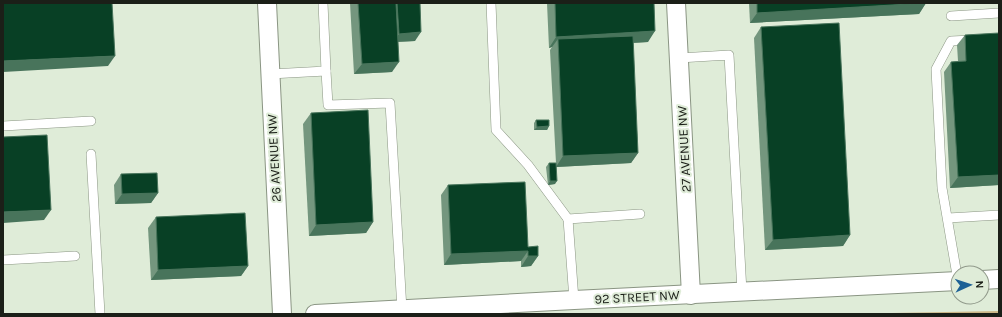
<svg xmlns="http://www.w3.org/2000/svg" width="1002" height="317" viewBox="0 0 1002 317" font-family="Karla,sans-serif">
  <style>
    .grass { fill: url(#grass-dots) }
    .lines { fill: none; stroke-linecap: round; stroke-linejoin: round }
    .service-casing { stroke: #8a9583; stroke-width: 10 }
    .minor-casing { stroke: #8a9583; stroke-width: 20 }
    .service { stroke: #fff; stroke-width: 9 }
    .minor { stroke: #fff; stroke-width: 18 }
    .wall { fill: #74967e }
    .shaded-wall { fill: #48745b }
    .building { fill: #084025; stroke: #48745b }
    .labels { text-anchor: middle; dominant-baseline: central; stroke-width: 4; stroke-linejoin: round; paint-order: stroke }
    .street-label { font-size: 13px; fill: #1b1f18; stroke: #dfecd8 }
  </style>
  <defs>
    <pattern id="grass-dots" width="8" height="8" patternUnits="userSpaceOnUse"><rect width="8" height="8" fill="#cbb787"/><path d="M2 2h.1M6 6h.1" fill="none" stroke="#ae9d74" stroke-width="1.8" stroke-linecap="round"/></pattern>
  </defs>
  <rect width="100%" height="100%" fill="#dfecd8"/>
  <path class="grass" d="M999 311V314H838Z"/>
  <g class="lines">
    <defs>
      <g id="service">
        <path d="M491 3 496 130 528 165 568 219 640 214"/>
        <path d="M951 16 999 13"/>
        <path d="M679 58 729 55 742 292"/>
        <path d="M326 71 328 105 390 103 402 310"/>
        <path d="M270 74 326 71 323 3"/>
        <path d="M3 126 91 121"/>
        <path d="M91 154 100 314"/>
        <path d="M948 218 999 215"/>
        <path d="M568 219 574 300"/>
        <path d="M3 260 75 256"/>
        <path d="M958 281 942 188 936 69 951 41 972 40"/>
      </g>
      <g id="minor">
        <path d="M267 3 282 314"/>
        <path d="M676 3 691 295"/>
        <path d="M982 280 999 279"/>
        <path d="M315 314 574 300 958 281"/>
      </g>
    </defs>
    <use href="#service" class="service-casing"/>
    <use href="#minor" class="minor-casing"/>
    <use href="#service" class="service"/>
    <use href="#minor" class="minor"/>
  </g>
  <g class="wall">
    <path d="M350 3H420L415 41 398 42 392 72 354 74Z"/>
    <path d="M547 3H654L648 42 633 43 638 153 631 163 556 167 555 184 548 185 546 167 549 163H556L550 50 552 47 549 48Z"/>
    <path d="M749 3H926L919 14 750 23Z"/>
    <path d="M761 27 850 235 843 246 765 250 754 38Z"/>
    <path d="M965 35 999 185 950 188 944 72 951 62 958 61 957 45Z"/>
    <path d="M311 113 373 222 366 233 309 236 303 124Z"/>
    <path d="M536 120 549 126 547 130H534V123Z"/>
    <path d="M121 174 158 193 151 203 115 204 114 185Z"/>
    <path d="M448 185 538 256 531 266 521 267V261L444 265 441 195Z"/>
    <path d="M156 217 248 266 241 276 151 280 148 228Z"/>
  </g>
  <g class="shaded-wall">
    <path d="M926 3 919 14 750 23 757 13Z"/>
    <path d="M655 31 648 42 558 47V39L552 47 549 48 556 37Z"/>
    <path d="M421 32 415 41 393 42 399 34Z"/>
    <path d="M115 56 108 66 3 72V61Z"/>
    <path d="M399 62 392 72 354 74 362 64Z"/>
    <path d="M549 126 547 130H534L537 127Z"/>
    <path d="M638 153 631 163 556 167 563 156Z"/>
    <path d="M999 175V185L950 188 958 177Z"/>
    <path d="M550 181H557L555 184 548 185Z"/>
    <path d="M158 193 151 203 115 204 122 194Z"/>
    <path d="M51 210 44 220 3 223V212Z"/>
    <path d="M373 222 366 233 309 236 316 225Z"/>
    <path d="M850 235 843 246 765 250 773 240Z"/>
    <path d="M528 251 521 261 444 265 451 254Z"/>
    <path d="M528 256H538L531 266 521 267Z"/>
    <path d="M248 266 241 276 151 280 158 270Z"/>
  </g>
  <g class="building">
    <path d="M3 3H112L115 56 3 61Z"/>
    <path d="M358 3H396L399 62 362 64Z"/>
    <path d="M397 3H420L421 32 399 34Z"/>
    <path d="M555 3H654L655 31 556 37Z"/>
    <path d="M757 3H926L757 13Z"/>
    <path d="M839 23 850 235 773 240 761 27Z"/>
    <path d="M999 33V175L958 177 951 62 966 61 965 35Z"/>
    <path d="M633 36 638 153 563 156 558 39Z"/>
    <path d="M368 110 373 222 316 225 311 113Z"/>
    <path d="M536 120H549V126L537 127Z"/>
    <path d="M47 135 51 210 3 212V137Z"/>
    <path d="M549 163H556L557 181H550Z"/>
    <path d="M157 173 158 193 122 194 121 174Z"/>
    <path d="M525 182 528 247 538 246V256H528V251L451 254 448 185Z"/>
    <path d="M245 213 248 266 158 270 156 217Z"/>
  </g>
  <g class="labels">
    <g class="street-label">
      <text transform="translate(684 149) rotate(-93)">27 AVENUE NW</text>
      <text transform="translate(274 158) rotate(-93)">26 AVENUE NW</text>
      <text transform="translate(637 297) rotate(-3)">92 STREET NW</text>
    </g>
  </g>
  <rect width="1002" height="317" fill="none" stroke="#1b1f18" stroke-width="8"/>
  <g transform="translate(970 285) rotate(87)"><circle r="19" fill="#dfecd8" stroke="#919a8b"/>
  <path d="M0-3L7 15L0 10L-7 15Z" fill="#1d6196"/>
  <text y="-6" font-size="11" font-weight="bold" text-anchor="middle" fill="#1b1f18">N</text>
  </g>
</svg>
